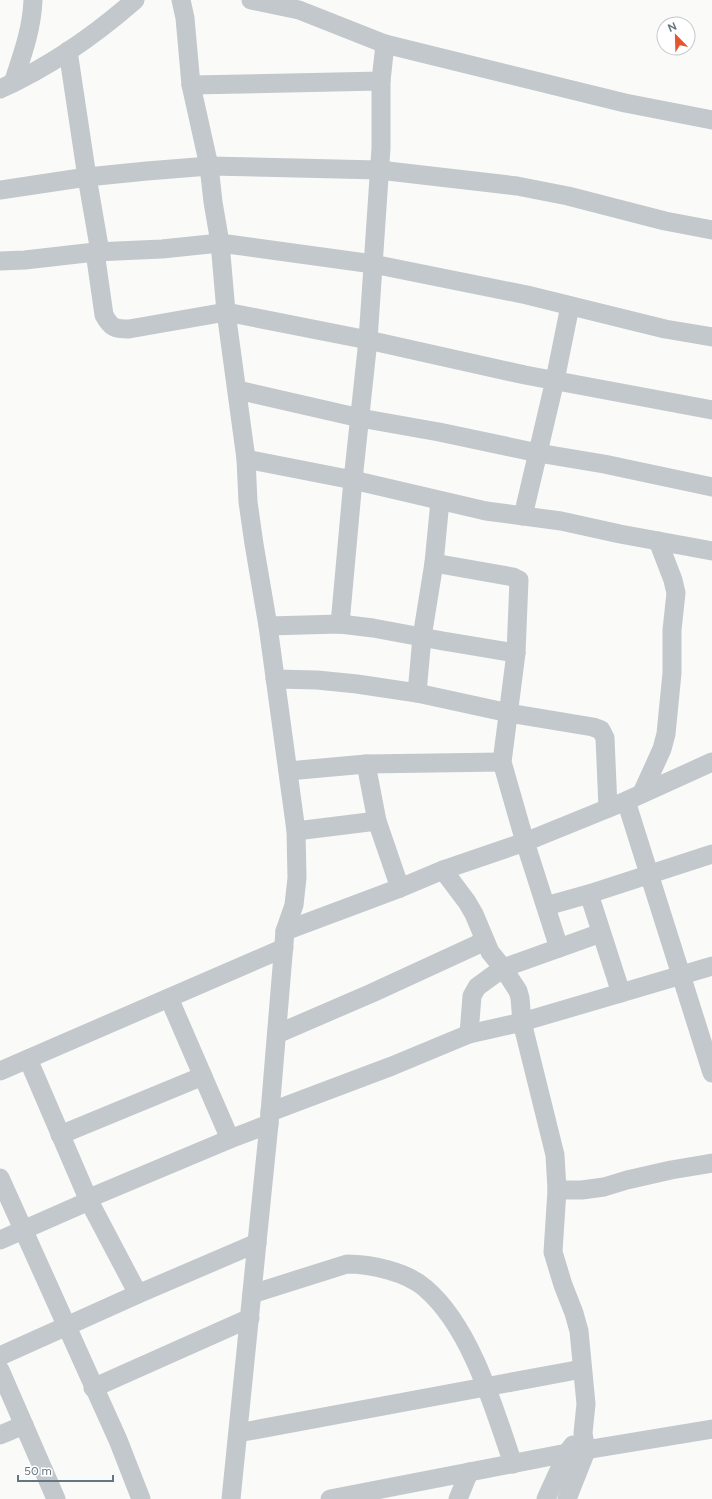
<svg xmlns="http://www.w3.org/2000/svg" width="712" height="1499" viewBox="0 0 712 1499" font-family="Figtree,sans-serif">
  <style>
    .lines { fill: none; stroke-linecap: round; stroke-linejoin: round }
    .minor { stroke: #c3c8cc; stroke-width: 19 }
  </style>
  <rect width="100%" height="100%" fill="#fafaf8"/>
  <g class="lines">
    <g class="minor">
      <path d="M181 0 185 18 191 85 209 166 213 202 220 243 226 312 246 459 248 502 254 544 268 626 296 831 297 878 294 905 285 931 269 1124 231 1499"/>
      <path d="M251 0 299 10 385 44 625 103 712 120"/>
      <path d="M68 51 87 177 100 252"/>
      <path d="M13 83C22 56 32 29 33 0"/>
      <path d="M191 85 381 81"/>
      <path d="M0 89C49 67 95 35 135 0"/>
      <path d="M0 190 87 177 147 171 209 166 379 170 517 186 568 196 665 221 712 230"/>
      <path d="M95 252 104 315C111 328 115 329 129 329L226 312 368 340 525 375 712 410"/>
      <path d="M0 261 25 260 95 252 162 249 220 243 373 264 527 295 665 329 712 337"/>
      <path d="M238 390 360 418 439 432 538 453 604 464 712 487"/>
      <path d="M246 459 353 480 486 511 561 521 620 534 712 551"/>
      <path d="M523 516 555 380 570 306"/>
      <path d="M434 563 513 577 519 580 516 653 502 762 525 842 559 948"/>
      <path d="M340 624 353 480 368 340 381 148V81L385 44"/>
      <path d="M268 626 340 624 373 628 443 641 516 653"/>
      <path d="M275 679 317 680 357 684 417 693 509 713 593 727 601 730 605 738 608 808"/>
      <path d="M417 693 422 637 434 563 440 501"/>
      <path d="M366 764 377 821 400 888"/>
      <path d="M288 771 366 764 502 762"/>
      <path d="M642 793 662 749 666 734 672 673V630L676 593 673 580 658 541"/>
      <path d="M626 801 712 1073"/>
      <path d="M296 831 377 821"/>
      <path d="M443 870 467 902 474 914 490 952 503 968 518 991 520 998 522 1022 712 966"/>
      <path d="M589 894 621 993"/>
      <path d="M546 906 589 894 712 854"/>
      <path d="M285 931 400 888 443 870 525 842 626 801 712 762"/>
      <path d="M169 998 230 1139 269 1124"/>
      <path d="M277 1034 372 993 485 941"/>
      <path d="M469 1034 472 996 477 987 503 968 601 933"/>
      <path d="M28 1059 89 1201 138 1294 257 1243"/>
      <path d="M0 1071 284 948"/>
      <path d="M270 1112 392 1066 469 1034 522 1022 555 1155 557 1190 553 1252 563 1285 574 1313 579 1331 586 1404 583 1433 586 1451 567 1499"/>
      <path d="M60 1135 203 1076"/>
      <path d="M0 1178 118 1440 141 1499"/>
      <path d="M557 1190H582L604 1187 627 1180 671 1170 712 1163"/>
      <path d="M87 1199 230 1139"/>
      <path d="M0 1240 89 1201"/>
      <path d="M252 1294 347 1264C371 1264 407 1272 425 1288 471 1327 494 1408 513 1464"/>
      <path d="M0 1356 138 1294"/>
      <path d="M0 1370 56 1499"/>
      <path d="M93 1388 250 1318"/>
      <path d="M238 1433 582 1369"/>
      <path d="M0 1435 24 1425"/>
      <path d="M330 1499 567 1453 712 1429"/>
      <path d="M458 1499 469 1472"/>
      <path d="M546 1499 567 1453 573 1445"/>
    </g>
  </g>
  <g transform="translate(676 36) rotate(337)"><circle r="19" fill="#ffffff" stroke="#c1c8cd"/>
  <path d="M0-3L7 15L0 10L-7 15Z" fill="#e4572e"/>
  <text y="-6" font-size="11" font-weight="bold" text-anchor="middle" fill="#657683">N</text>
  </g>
  <path d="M18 1475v6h95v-6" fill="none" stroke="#657683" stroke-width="2"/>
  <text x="24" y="1475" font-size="12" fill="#657683" stroke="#ffffff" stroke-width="3" paint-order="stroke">50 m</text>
</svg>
